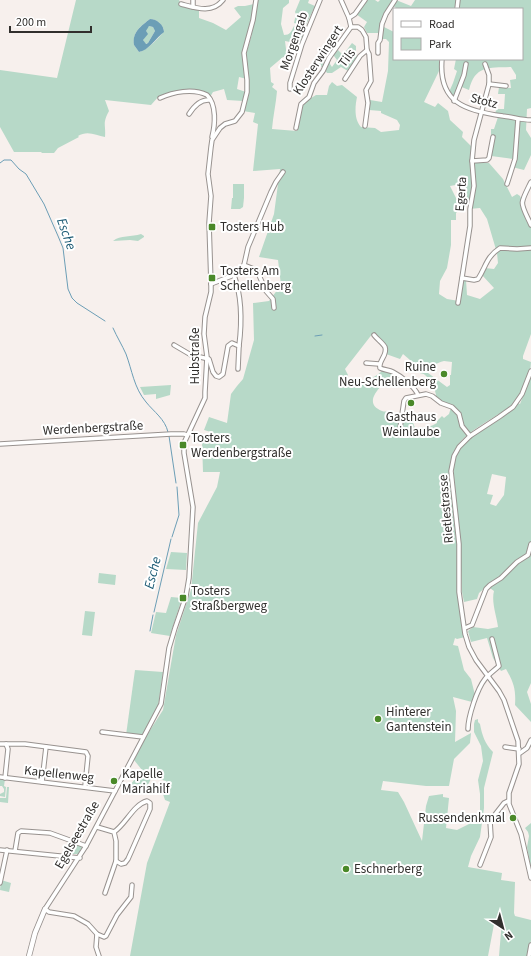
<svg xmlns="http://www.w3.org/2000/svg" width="531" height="956" viewBox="0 0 531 956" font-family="'Source Sans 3',sans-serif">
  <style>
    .green { fill: #b7d9c8; fill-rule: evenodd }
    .water { fill: #6c9eb6; fill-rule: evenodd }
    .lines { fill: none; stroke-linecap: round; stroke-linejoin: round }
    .stream { stroke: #6c9eb6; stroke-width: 1 }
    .minor-casing { stroke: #98928f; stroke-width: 5.5 }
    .major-casing { stroke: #98928f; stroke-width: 6 }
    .minor { stroke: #fff; stroke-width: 3.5 }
    .major { stroke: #fff; stroke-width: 4.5 }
    .poi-dot { fill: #4a8929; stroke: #fff; stroke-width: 1.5 }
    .labels { text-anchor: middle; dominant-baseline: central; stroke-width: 4; stroke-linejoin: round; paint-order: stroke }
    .street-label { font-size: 13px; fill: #312f2d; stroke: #fff }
    .poi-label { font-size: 13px; fill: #312f2d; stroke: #fff; text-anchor: start }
    .water-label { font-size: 14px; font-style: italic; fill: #195973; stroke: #fff }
  </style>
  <rect width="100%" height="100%" fill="#f7f0ed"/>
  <g class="green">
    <path d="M76 0H179L182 5 199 9V18L213 23 226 30 241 17 234 8 238 6H245L254 4 256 0H289V3L283 8 281 24 284 35C290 35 291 32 294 26L304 30 300 44 285 41 287 57H283L270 68 271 82 274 84 272 87 277 91C276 104 273 116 272 129L297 131 303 103 316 95H327L329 86 332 82 337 86 342 85 357 97C355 107 354 119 361 127L375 128 381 132 399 130 400 125 397 120 381 113V111L369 110 370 100 382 102 388 71 389 42 386 39H382L384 27 394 32V59H439V71L424 102 435 107 438 103 448 111 450 120 463 132 462 137 472 147 471 160 474 163H489L503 179 512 197 517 194 520 196 531 220V334L523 356V359L531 362C531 376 522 393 513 404 493 421 455 433 451 461 450 468 453 476 453 483 454 473 453 461 458 452 469 434 491 427 507 414 511 411 514 407 518 403L520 404 531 376V683L527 692 531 704V722L515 705C516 690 514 683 506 669L501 671 493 658 487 638 471 642 468 631 473 627 488 629 498 627C497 617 491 602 494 591L487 586 479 593 477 599 464 602 462 592 461 570 457 582 458 597 465 637 457 639 455 638 453 645 458 646 464 670 471 679 475 695 472 702 453 697 456 711 455 742 471 733 470 743 454 759 449 786H426L383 781 381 790 398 792 404 802 422 841 426 806 429 796 443 794V797L449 798 446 828 457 830 475 821 480 815V794L478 780 483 761 481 746 474 732V724L475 720 478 719V722L480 724C482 735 485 744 493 752L484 788V808L480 837 471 856 468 867 502 873 501 880 515 882 514 913 515 916 531 920V940L529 956H499L502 920 495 919 488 956H130L147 863 170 802 165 800 163 794 166 781 152 777 143 794 127 789 142 770 134 760 145 738 163 710 176 635 191 590 198 523 217 487 220 472H203L202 442 212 443 214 433 204 430 209 417 227 423 231 394 237 386 243 379 254 340 253 303 269 301 281 285 278 260 259 257 274 214 280 169 253 171 258 124 253 122 255 113 243 111 248 80 246 54 252 34 250 33 245 44 247 79 239 77 237 89 246 92 243 101 227 100 224 89 213 92 210 97 192 91 161 96H159L151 105 105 100 109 111C102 124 106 124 105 137 96 135 87 130 78 136L79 137 58 148 54 153H42L41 152H14L0 127V70L57 78ZM150 19C157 19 162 24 164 30 162 36 146 51 139 52L134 45C132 32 141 26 150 19ZM461 184 467 198 469 209 480 208 487 219 497 253 498 263 494 269 485 268 482 275 494 288 480 299 467 295 466 280 463 281 459 301 447 299 439 294 440 281 447 268 451 245V220H456V213L461 208 450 186ZM373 333 387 350 386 354 400 359 403 354 410 360 415 372C418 373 423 373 425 375 430 379 437 391 436 398 441 401 446 406 452 404L449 414 444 418 442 416 437 421V423C431 427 423 428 415 428L412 420V411L401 410 398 420C395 418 392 414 388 412 386 411 384 412 382 411 359 402 386 382 393 374L382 371C373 380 360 381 348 382V375L345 369ZM444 361 452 362 451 375H450V385L447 387 428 373C432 366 436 363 444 361ZM492 474 506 477 504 495 496 506 490 504 493 495 487 494Z"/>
    <path d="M300 0H309L308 3 315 6 305 27 294 23 296 14 295 12Z"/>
    <path d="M366 0H375L378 2 380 0H393C386 11 381 20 379 33H367L364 27 367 22 356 14Z"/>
    <path d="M396 0 411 6 415 0H456L455 9H398L393 6Z"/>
    <path d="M459 0H531V108L527 109 526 130 531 138V155L524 170 512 167 513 159 491 156 495 137 491 136V129H494L498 117H495L496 109H504L505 94H498L499 87 511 88 510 80 516 79V75L511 67C489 68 475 65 469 90L459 86 455 97 449 92 453 83 457 71 454 69 456 59H522V9H459Z"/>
    <path d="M149 26 153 27 155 31 148 43 145 44 143 40 147 28Z"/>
    <path d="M352 43 356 46V53L357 57 348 71 341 67 332 73H327L325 70 330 60V64L332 67 337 60 334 56V53L338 50 343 55Z"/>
    <path d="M317 54 326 57 322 67 313 64Z"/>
    <rect x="233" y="184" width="11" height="14"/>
    <path d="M232 198H244L243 207 240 209H231Z"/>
    <path d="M141 234 144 236V237L138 241 130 240 113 241C120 235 132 237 141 234Z"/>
    <path d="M171 385 170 395 156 399V394L144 395 140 387Z"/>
    <path d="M171 552 187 553 186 570 166 569Z"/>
    <path d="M99 573 116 575 115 585 98 583Z"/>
    <path d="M171 597 182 598 170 636 151 633 156 612 166 613Z"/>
    <path d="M85 611 95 612 92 636 82 635Z"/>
    <path d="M135 670 163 672 158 707 141 737 126 735Z"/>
    <path d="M0 779H5L4 786 6 787 5 797 0 796V794L4 792V789L2 786H0Z"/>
    <path d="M7 787H9L8 803 0 802V798H6Z"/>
    <path d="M531 823V870L527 847 529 836 528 832 525 828Z"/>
    <path d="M75 843 83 846 78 854H69Z"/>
    <path d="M1 880 11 883 9 892 0 890Z"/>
  </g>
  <path class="water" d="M150 19C157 19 164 25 164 32 157 37 148 51 139 52L134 45C132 32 141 26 150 19ZM149 26 153 27 155 31 148 43 146 44 143 40 148 34 146 31Z"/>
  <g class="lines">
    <g class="stream">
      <path d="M0 163 4 160H11L19 169 26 174 44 204 58 236 63 248 68 289 72 298 77 303 105 321"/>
      <path d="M113 328C117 337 122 345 126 354 132 370 134 388 146 402 154 412 165 419 168 432"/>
      <path d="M315 336 322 335"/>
      <path d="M169 436 176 483"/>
      <path d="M172 537 179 515 177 487"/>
      <path d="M154 612 171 539"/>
      <path d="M150 631 153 615"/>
    </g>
    <defs>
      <g id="minor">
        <path d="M341 0 349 18 351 27"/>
        <path d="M181 4C196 8 212 14 223 0"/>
        <path d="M193 7V0"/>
        <path d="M457 9 458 0"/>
        <path d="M349 18 355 14 365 0"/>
        <path d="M351 27H358L362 30 366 37 367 50 369 54 371 81 366 90 368 103 365 126"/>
        <path d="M378 53V43L380 40 382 24 386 14 395 0"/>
        <path d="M442 59C438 103 466 111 503 116 513 117 521 120 531 120"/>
        <path d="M345 79 360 56 367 50"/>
        <path d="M489 84 506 86"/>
        <path d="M290 89V83L302 44 320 0"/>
        <path d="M160 98C173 92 193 88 207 95 217 105 215 125 212 137"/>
        <path d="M454 101 464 75 466 64"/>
        <path d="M189 114C194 106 201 99 210 100"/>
        <path d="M296 128 301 104 309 97 314 83 323 71 329 58 351 27"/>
        <path d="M472 161 487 160 489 158 493 137"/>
        <path d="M531 182C519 206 520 201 531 225"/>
        <path d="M507 184 515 159 518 119"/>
        <path d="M244 265 254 269 258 273 266 291 273 299 274 308"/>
        <path d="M234 275C242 297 242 322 239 346"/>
        <path d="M462 278 474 280 478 279C486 267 486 257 500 248L517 249 531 248"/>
        <path d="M211 284 234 275 244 265 248 247 271 192 276 182 283 172"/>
        <path d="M458 303 470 226V209L474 186 472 161 474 140 489 84V75L485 64"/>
        <path d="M374 335C377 339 383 343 385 347 388 355 378 361 380 368 384 370 389 370 393 372 401 376 415 387 418 395"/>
        <path d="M174 345 191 355 209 359 213 372 216 376 219 377 223 374 228 346 232 343 239 346 238 369"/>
        <path d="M366 363 379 364"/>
        <path d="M531 371 522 394 513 407 499 417 470 436 459 447 454 456 451 471 459 544V592L465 634 469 647 476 660 499 691 504 700 518 741 519 764 509 793V804L521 834 531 878"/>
        <path d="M399 435 404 401 406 398 426 394 432 396 441 403 452 407 459 414 462 426 470 436"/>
        <path d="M0 444 171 434H184L187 435"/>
        <path d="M465 628 472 625 486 589 490 585 501 578 517 562 528 555 531 544"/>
        <path d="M468 729C468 717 477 689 485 679 489 674 495 670 499 666L492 639"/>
        <path d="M102 732 143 737"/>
        <path d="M0 744H25L86 752 88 756 85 786"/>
        <path d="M505 747 519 749"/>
        <path d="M520 753 527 748 531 740"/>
        <path d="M0 777 115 791"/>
        <path d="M5 778 8 749 6 744"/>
        <path d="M42 782 46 747"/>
        <path d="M97 827 114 832 116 841V861L121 864 125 863 128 859 150 809V803L147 801C133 805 126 824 114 832"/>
        <path d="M0 850 80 858"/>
        <path d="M15 851 18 833 21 831 50 833 86 846"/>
        <path d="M480 865 491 837 490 821 504 803 508 801"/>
        <path d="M0 883 7 850"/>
        <path d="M132 885 131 897 117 915 106 936 104 937 97 934 88 924 74 916 49 912 45 909 86 846 161 704 169 648 175 628 186 596 189 578 193 507 184 453V443L205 398V392L207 357 204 334 205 317 211 292V284L209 223 211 196 208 174 211 147 212 140 220 128 225 124 235 121 242 112 247 92V80L244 53 253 20 256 0"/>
        <path d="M105 893 116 861"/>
        <path d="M97 934 96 947 99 956"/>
        <path d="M529 956 531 945"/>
      </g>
      <path id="major" d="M29 956 35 933 45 909"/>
    </defs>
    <use href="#minor" class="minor-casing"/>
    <use href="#major" class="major-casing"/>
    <use href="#minor" class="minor"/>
    <use href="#major" class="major"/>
  </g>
  <g class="poi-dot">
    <rect x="208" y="223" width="8" height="8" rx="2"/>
    <rect x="208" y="274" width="8" height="8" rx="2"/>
    <circle cx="444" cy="374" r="4"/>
    <circle cx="411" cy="403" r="4"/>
    <rect x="179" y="441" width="8" height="8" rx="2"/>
    <rect x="179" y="594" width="8" height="8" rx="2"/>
    <circle cx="378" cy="719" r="4"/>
    <circle cx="114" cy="781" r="4"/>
    <circle cx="513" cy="818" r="4"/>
    <circle cx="346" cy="869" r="4"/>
  </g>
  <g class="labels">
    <g class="street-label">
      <text transform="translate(294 41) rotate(-71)">Morgengab</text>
      <text transform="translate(347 58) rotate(-53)">Tils</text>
      <text transform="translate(318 60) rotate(-57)">Klosterwingert</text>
      <text transform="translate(484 101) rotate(14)">Stotz</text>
      <text transform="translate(461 194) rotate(-86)">Egerta</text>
      <text transform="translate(195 356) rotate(-90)">Hubstraße</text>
      <text transform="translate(93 428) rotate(-3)">Werdenbergstraße</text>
      <text transform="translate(446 509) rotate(-95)">Rietlestrasse</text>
      <text transform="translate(59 774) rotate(6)">Kapellenweg</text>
      <text transform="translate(77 835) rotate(-60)">Egelseestraße</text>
    </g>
    <g class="poi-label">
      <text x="220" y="227">Tosters Hub</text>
      <text x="220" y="271">Tosters Am<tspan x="220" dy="15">Schellenberg</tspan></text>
      <text x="436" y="367" text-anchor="end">Ruine<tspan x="436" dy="15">Neu-Schellenberg</tspan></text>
      <text x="411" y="417" text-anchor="middle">Gasthaus<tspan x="411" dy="15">Weinlaube</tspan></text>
      <text x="191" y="438">Tosters<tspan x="191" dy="15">Werdenbergstraße</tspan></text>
      <text x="191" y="591">Tosters<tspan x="191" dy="15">Straßbergweg</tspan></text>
      <text x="386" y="712">Hinterer<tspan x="386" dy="15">Gantenstein</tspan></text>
      <text x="122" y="774">Kapelle<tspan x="122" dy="15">Mariahilf</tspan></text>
      <text x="505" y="818" text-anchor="end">Russendenkmal</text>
      <text x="354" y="869">Eschnerberg</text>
    </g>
    <g class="water-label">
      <text transform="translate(66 234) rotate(70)">Esche</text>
      <text transform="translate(153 573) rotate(-76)">Esche</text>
    </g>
  </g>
  <rect x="393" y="8" width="130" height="52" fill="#ffffff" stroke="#adacab"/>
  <rect x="401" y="21" width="20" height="6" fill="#ffffff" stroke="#adacab"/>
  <text x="429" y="28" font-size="12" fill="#312f2d">Road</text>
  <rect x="401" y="38" width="20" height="12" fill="#b7d9c8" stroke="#adacab"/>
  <text x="429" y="48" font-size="12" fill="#312f2d">Park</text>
  <g transform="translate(503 928) rotate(144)" stroke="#ffffff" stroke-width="3" paint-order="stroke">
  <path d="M0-3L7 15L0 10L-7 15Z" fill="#312f2d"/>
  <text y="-6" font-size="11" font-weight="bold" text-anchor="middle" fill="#312f2d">N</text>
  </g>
  <path d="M10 26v6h81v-6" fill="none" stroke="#312f2d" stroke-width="2"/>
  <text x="16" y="26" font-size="12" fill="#312f2d" stroke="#ffffff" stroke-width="3" paint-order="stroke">200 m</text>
</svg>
